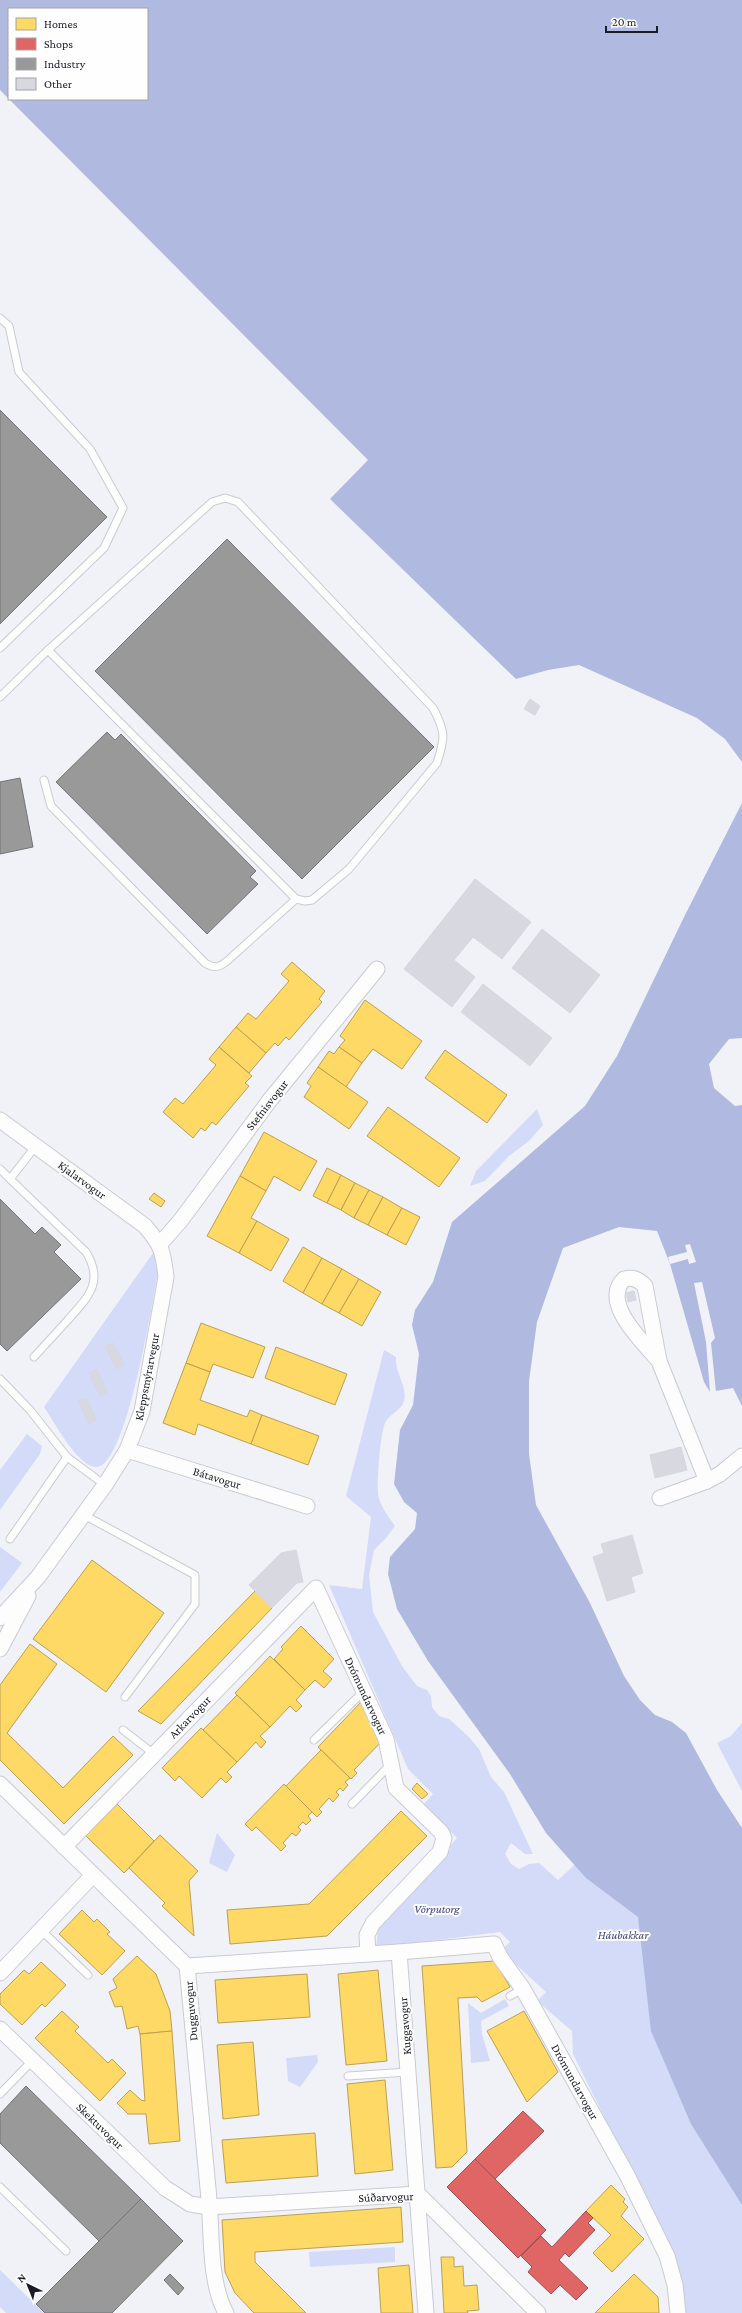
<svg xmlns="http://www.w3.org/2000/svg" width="742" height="2313" viewBox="0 0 742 2313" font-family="'Crimson Pro',serif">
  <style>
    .green { fill: #d4dbf8 }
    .water { fill: #b0b9df; fill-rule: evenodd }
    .pier { fill: #f1f2f8 }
    .homes { fill: #ffd966; stroke: #baa052 }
    .shops { fill: #e06666; stroke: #a55052 }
    .industry { fill: #999; stroke: #737476 }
    .building { fill: #d7d8e0; stroke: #d6d8df }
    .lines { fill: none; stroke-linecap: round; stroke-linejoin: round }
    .service-casing { stroke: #c9cbd2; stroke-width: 9 }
    .minor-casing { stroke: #c9cbd2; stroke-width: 17 }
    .service { stroke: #fdfdfe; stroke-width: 7 }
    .minor { stroke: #fdfdfe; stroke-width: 15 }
    .labels { text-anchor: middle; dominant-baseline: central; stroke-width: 4; stroke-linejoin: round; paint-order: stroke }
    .street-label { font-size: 12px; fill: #1a1c25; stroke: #fefefe }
    .park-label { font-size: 12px; font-style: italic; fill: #3d4687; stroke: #fefefe }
  </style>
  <rect width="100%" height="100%" fill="#f1f2f8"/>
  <g class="green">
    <path d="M537 1109 543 1125 529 1141 509 1156 485 1181 470 1186 476 1171Z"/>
    <path d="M153 1253 157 1256 158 1272C153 1298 126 1472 95 1467 76 1464 55 1423 44 1407Z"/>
    <path d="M384 1350 396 1357C395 1374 408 1387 404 1401 401 1411 391 1413 386 1421 380 1431 377 1481 378 1494 380 1506 388 1516 395 1526L386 1538 374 1550 369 1575 373 1612 402 1666 417 1686 427 1690 431 1696 432 1707 439 1716 449 1719 469 1737 479 1749 491 1777 504 1792 533 1854H525L511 1843 505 1854 511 1864 519 1869 529 1864 539 1863 558 1880 657 1789 742 2009V2313H683L672 2253 573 2054 572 2031 537 2001 546 1992 501 1951 510 1942 500 1932 376 1948 378 1930 383 1922 451 1849 449 1847 457 1838 423 1805 433 1794 408 1769 329 1585 362 1589 371 1517 346 1496Z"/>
    <path d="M27 1434 42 1446 40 1454 0 1510V1470Z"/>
    <path d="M0 1547 22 1563 0 1592Z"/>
    <path d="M742 1723V1791L717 1743 731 1736Z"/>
    <path d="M217 1833 235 1855 227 1872 209 1863Z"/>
    <path d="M505 1999 509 2006 481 2021 482 2034 490 2061 471 2063 468 2003 481 2013Z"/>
    <path d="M317 2055 318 2062 300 2087 288 2081 286 2058Z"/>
    <path d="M395 2247V2262L310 2267 309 2252Z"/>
    <path d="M0 2270 44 2313H6L0 2307Z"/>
  </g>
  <g class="water">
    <path d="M0 0H742V762L725 739 697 718 579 665 548 670 516 679 330 499 368 460 0 90ZM9 9H147V99H9Z"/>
    <path d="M742 803V1038L729 1039 709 1064 714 1088 735 1106 742 1105V1406L733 1388 710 1392 704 1382 670 1264 657 1231 619 1227 563 1248 537 1322 529 1381V1454L536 1505 590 1603 624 1676 640 1700 655 1715 672 1722 686 1733 717 1790 742 1828V2205L691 2124 651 2031 638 1917 586 1878 546 1833 510 1774 428 1661 397 1609 388 1574 390 1557 415 1529 417 1513 404 1502 394 1484 400 1430 413 1405 419 1354 412 1325 415 1310 433 1282 452 1222 585 1106 617 1056 685 915Z"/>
  </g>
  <g class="pier">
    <path d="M690 1244 696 1262 689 1264 688 1259 670 1264 668 1257 687 1252 685 1245Z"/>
    <path d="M702 1282 715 1338 711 1343 716 1392H710L706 1342 694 1283Z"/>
  </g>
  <g class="homes">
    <path d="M292 962 325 991 319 999 322 1002 289 1040 286 1037 278 1046 275 1043 266 1053 236 1027 248 1013 256 1019 289 981 281 974Z"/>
    <path d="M365 1000 422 1041 402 1069 373 1049 362 1063 339 1047 345 1040 340 1036Z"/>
    <path d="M236 1027 266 1053 249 1073 219 1047Z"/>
    <path d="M219 1047 252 1076 245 1083 249 1086 216 1125 212 1122 205 1131 201 1128 193 1138 163 1112 175 1098 183 1104 216 1065 209 1059Z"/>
    <path d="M339 1047 362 1063 346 1087 318 1067 329 1051 334 1054Z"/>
    <path d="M445 1050 507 1095 487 1123 425 1078Z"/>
    <path d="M318 1067 368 1102 349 1129 304 1097 311 1086 307 1083Z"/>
    <path d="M388 1107 460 1158 439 1187 367 1136Z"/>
    <path d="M264 1132 317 1161 300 1191 274 1176 266 1191 240 1176Z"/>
    <path d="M327 1168 341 1175 327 1203 313 1196Z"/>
    <path d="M341 1175 355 1183 341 1210 327 1203Z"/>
    <path d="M240 1176 266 1191 251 1218 257 1221 239 1253 207 1236Z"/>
    <path d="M355 1183 369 1190 354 1218 341 1210Z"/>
    <path d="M369 1190 383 1197 368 1225 354 1218Z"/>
    <path d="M154 1193 165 1201 161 1207 149 1199Z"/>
    <path d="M383 1197 402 1208 387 1235 368 1225Z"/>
    <path d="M402 1208 420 1217 406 1245 387 1235Z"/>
    <path d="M257 1221 289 1239 271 1271 239 1253Z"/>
    <path d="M303 1247 322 1258 303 1293 283 1281Z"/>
    <path d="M322 1258 342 1269 322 1304 303 1293Z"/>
    <path d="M342 1269 359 1279 339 1313 322 1304Z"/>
    <path d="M359 1279 381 1292 362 1326 339 1313Z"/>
    <path d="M201 1323 265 1347 253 1378 213 1364 210 1372 186 1363Z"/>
    <path d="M276 1347 347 1374 335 1405 265 1378Z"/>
    <path d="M186 1363 210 1372 200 1400 247 1417 250 1410 262 1415 251 1444 198 1424 195 1435 163 1423Z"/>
    <path d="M262 1415 319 1436 308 1465 251 1444Z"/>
    <path d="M92 1560 164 1613 106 1692 33 1639Z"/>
    <path d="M255 1591 272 1608 161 1724 138 1711Z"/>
    <path d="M301 1626 334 1659 323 1671 332 1679 324 1688 315 1680 305 1690 274 1659 283 1649 281 1647Z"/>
    <path d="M30 1644 57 1664 7 1733 63 1788 113 1736 133 1755 64 1824 0 1760V1685Z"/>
    <path d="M270 1656 305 1690 296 1700 302 1706 296 1712 290 1706 270 1727 235 1693Z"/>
    <path d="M237 1695 270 1727 260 1736 266 1742 261 1748 256 1742 237 1762 203 1730Z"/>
    <path d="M363 1700 382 1741 354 1770 357 1773 351 1779 318 1747Z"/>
    <path d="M201 1728 237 1762 227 1772 232 1777 226 1783 221 1778 202 1798 179 1776 175 1781 162 1768Z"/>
    <path d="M321 1750 350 1778 345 1782 348 1785 343 1791 340 1788 336 1792 339 1795 333 1802 329 1798 319 1809 322 1812 317 1817 286 1786Z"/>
    <path d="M417 1783 428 1794 422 1799 412 1789Z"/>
    <path d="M284 1784 312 1812 308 1816 311 1820 306 1825 303 1822 298 1827 301 1830 296 1836 292 1833 283 1843 286 1846 281 1851 256 1827 252 1831 245 1824Z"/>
    <path d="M117 1804 154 1841 124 1873 86 1836Z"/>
    <path d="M401 1811 427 1836 327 1936 230 1944 227 1910 309 1904Z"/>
    <path d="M160 1835 198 1871 189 1881 194 1936 162 1906 165 1903 129 1868Z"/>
    <path d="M82 1910 94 1922 97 1919 110 1932 107 1934 125 1951 102 1975 59 1934Z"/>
    <path d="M137 1956 156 1974 170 2011 172 2031 140 2034 138 2026 127 2029 122 2006 115 2007 109 1992 117 1988 113 1979Z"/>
    <path d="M495 1961 510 1987 482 2002 477 1997 458 1998 467 2152 452 2167 436 2168 422 1966Z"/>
    <path d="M41 1962 66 1985 45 2007 42 2004 22 2025 0 2004V1994L24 1970 29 1974Z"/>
    <path d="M378 1970 387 2061 346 2065 338 1974Z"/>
    <path d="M307 1974 310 2017 218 2023 215 1980Z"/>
    <path d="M62 2011 79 2027 75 2031 108 2063 112 2059 126 2073 100 2101 35 2038Z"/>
    <path d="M524 2011 558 2072 527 2102 487 2031Z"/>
    <path d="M172 2031 180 2141 149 2144 146 2114H128L117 2103 130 2090 141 2100 145 2101 140 2034Z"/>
    <path d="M253 2042 259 2115 223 2119 217 2045Z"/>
    <path d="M385 2080 393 2170 355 2174 347 2084Z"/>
    <path d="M315 2133 318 2176 226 2183 222 2140Z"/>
    <path d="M611 2185 625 2199 623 2202 628 2207 621 2216 644 2239 612 2272 593 2253 611 2235 586 2211Z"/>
    <path d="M401 2207 403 2242 255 2252V2262L306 2313H254L235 2293 225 2272 222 2220Z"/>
    <path d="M441 2257H454V2267L463 2266 464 2286 477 2285 479 2310 467 2311 468 2313H444Z"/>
    <path d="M409 2265 413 2313H381L378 2268Z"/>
    <path d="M634 2274 658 2297 659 2313H595Z"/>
  </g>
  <g class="shops">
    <path d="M523 2111 544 2131 495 2179 475 2159Z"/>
    <path d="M475 2159 546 2230 518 2258 447 2187Z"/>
    <path d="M586 2211 593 2218 588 2223 595 2230 569 2257 565 2253 559 2260 588 2288 576 2300 560 2285 551 2294 528 2272 532 2267 521 2256 541 2236 552 2247Z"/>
  </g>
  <g class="industry">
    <path d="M0 410 107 517 0 624Z"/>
    <path d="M227 539 434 747 302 879 95 671Z"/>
    <path d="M107 732 115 740 121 734 256 871 250 877 258 884 207 934 56 782Z"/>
    <path d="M20 778 33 847 0 854V782Z"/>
    <path d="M0 1199 35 1234 42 1227 61 1245 54 1252 81 1279 7 1351 0 1344Z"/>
    <path d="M26 2086 141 2199 99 2241 0 2143V2114Z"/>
    <path d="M141 2199 183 2241 112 2313H45L36 2304Z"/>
    <path d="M170 2274 184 2288 178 2295 164 2280Z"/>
  </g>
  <g class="building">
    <path d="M530 699 540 706 535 715 524 709Z"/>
    <path d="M475 879 531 922 502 959 473 937 454 960 475 977 452 1007 404 969Z"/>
    <path d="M542 929 600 975 570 1013 512 968Z"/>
    <path d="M483 984 552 1038 530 1066 461 1012Z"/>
    <path d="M634 1291 636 1300 628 1302 626 1293Z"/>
    <path d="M113 1343 124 1365 116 1369 105 1346Z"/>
    <path d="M97 1369 107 1392 100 1396 89 1373Z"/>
    <path d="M86 1398 96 1420 89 1424 78 1401Z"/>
    <path d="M681 1447 687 1470 655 1478 650 1455Z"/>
    <path d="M632 1535 643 1573 631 1577 635 1592 607 1601 593 1557 604 1553 601 1544Z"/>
    <path d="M296 1550 303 1582 297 1583 272 1608 249 1585 281 1553Z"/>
  </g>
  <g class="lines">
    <defs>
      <g id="service">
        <path d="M0 318 9 326 19 372 90 449 123 508 104 548 0 648"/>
        <path d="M0 697 48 650 212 502 225 498 238 502 433 708C446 732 445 738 437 763L349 869 312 900 305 901 296 899"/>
        <path d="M44 780 51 806 205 963C213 968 218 968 226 962L296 899 48 650"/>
        <path d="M0 1169 10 1179"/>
        <path d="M34 1357C45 1345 56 1333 67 1321 87 1298 105 1283 86 1252L10 1179 35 1147"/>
        <path d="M0 1379 30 1410 67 1457 105 1485"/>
        <path d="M84 1515 195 1575V1604L125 1697"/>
        <path d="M10 1539 67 1457"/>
        <path d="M123 1730 154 1754"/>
        <path d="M314 1740 364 1691"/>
        <path d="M352 1804 391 1764"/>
        <path d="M41 1930 88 1975"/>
        <path d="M510 1996 523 1989"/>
        <path d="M348 2076 408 2072"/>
        <path d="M0 2094 32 2061"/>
        <path d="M0 2187 66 2251"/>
      </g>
      <g id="minor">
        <path d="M0 1120 145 1226C162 1246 163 1251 166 1277L142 1411 127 1450 105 1485 38 1577 0 1618"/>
        <path d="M160 1244 181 1220 270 1100 377 969"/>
        <path d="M659 1361C644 1343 600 1303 624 1279 633 1277 638 1279 645 1286L659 1361 707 1481"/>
        <path d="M127 1450 307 1506"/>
        <path d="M660 1498 707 1481 720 1474 742 1456"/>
        <path d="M0 1649 28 1596"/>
        <path d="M0 1784 187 1966C194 2044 201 2122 209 2199 212 2234 209 2282 226 2313"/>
        <path d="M64 1847 316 1588 386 1739 396 1788 441 1832 444 1838 440 1852 373 1923 367 1935 368 1954"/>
        <path d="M399 1952 494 1944 500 1957 523 1989 627 2175 667 2256 675 2285 678 2313"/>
        <path d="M187 1966 399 1952 426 2313"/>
        <path d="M0 1973 93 1875"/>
        <path d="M0 2029 165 2188 190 2204 209 2207 418 2194 538 2313"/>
      </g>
    </defs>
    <use href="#service" class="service-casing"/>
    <use href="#minor" class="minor-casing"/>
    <use href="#service" class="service"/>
    <use href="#minor" class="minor"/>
  </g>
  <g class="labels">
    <g class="street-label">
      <text transform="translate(267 1105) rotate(-52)">Stefnisvogur</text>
      <text transform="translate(82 1180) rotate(36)">Kjalarvogur</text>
      <text transform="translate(147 1377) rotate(-79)">Kleppsmýrarvegur</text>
      <text transform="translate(217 1478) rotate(17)">Bátavogur</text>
      <text transform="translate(366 1696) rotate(65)">Drómundarvogur</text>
      <text transform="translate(190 1717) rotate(-46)">Arkarvogur</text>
      <text transform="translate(191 2011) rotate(-95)">Dugguvogur</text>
      <text transform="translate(405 2026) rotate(-94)">Kuggavogur</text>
      <text transform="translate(575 2082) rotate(61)">Drómundarvogur</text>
      <text transform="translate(100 2126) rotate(44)">Skektuvogur</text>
      <text transform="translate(386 2197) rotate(-2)">Súðarvogur</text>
    </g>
    <g class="park-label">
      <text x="437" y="1909">Vörputorg</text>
      <text x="623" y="1935">Háubakkar</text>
    </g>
  </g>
  <rect x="8" y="8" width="140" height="92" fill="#fefefe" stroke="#a3a4a7"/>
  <rect x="16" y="18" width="20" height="12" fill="#ffd966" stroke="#a3a4a7"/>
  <text x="44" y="28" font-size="12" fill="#1a1c25">Homes</text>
  <rect x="16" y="38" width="20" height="12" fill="#e06666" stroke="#a3a4a7"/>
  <text x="44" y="48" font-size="12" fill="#1a1c25">Shops</text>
  <rect x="16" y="58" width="20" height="12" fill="#999999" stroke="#a3a4a7"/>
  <text x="44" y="68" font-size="12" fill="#1a1c25">Industry</text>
  <rect x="16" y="78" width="20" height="12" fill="#d7d8e0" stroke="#a3a4a7"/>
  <text x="44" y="88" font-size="12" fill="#1a1c25">Other</text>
  <g transform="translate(28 2285) rotate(317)" stroke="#fefefe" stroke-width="3" paint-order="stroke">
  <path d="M0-3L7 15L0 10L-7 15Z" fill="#1a1c25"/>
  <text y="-6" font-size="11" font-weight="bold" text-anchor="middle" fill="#1a1c25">N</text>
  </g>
  <path d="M606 26v6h51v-6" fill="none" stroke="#1a1c25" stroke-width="2"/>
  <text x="612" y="26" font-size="12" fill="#1a1c25" stroke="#fefefe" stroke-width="3" paint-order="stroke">20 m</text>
</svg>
